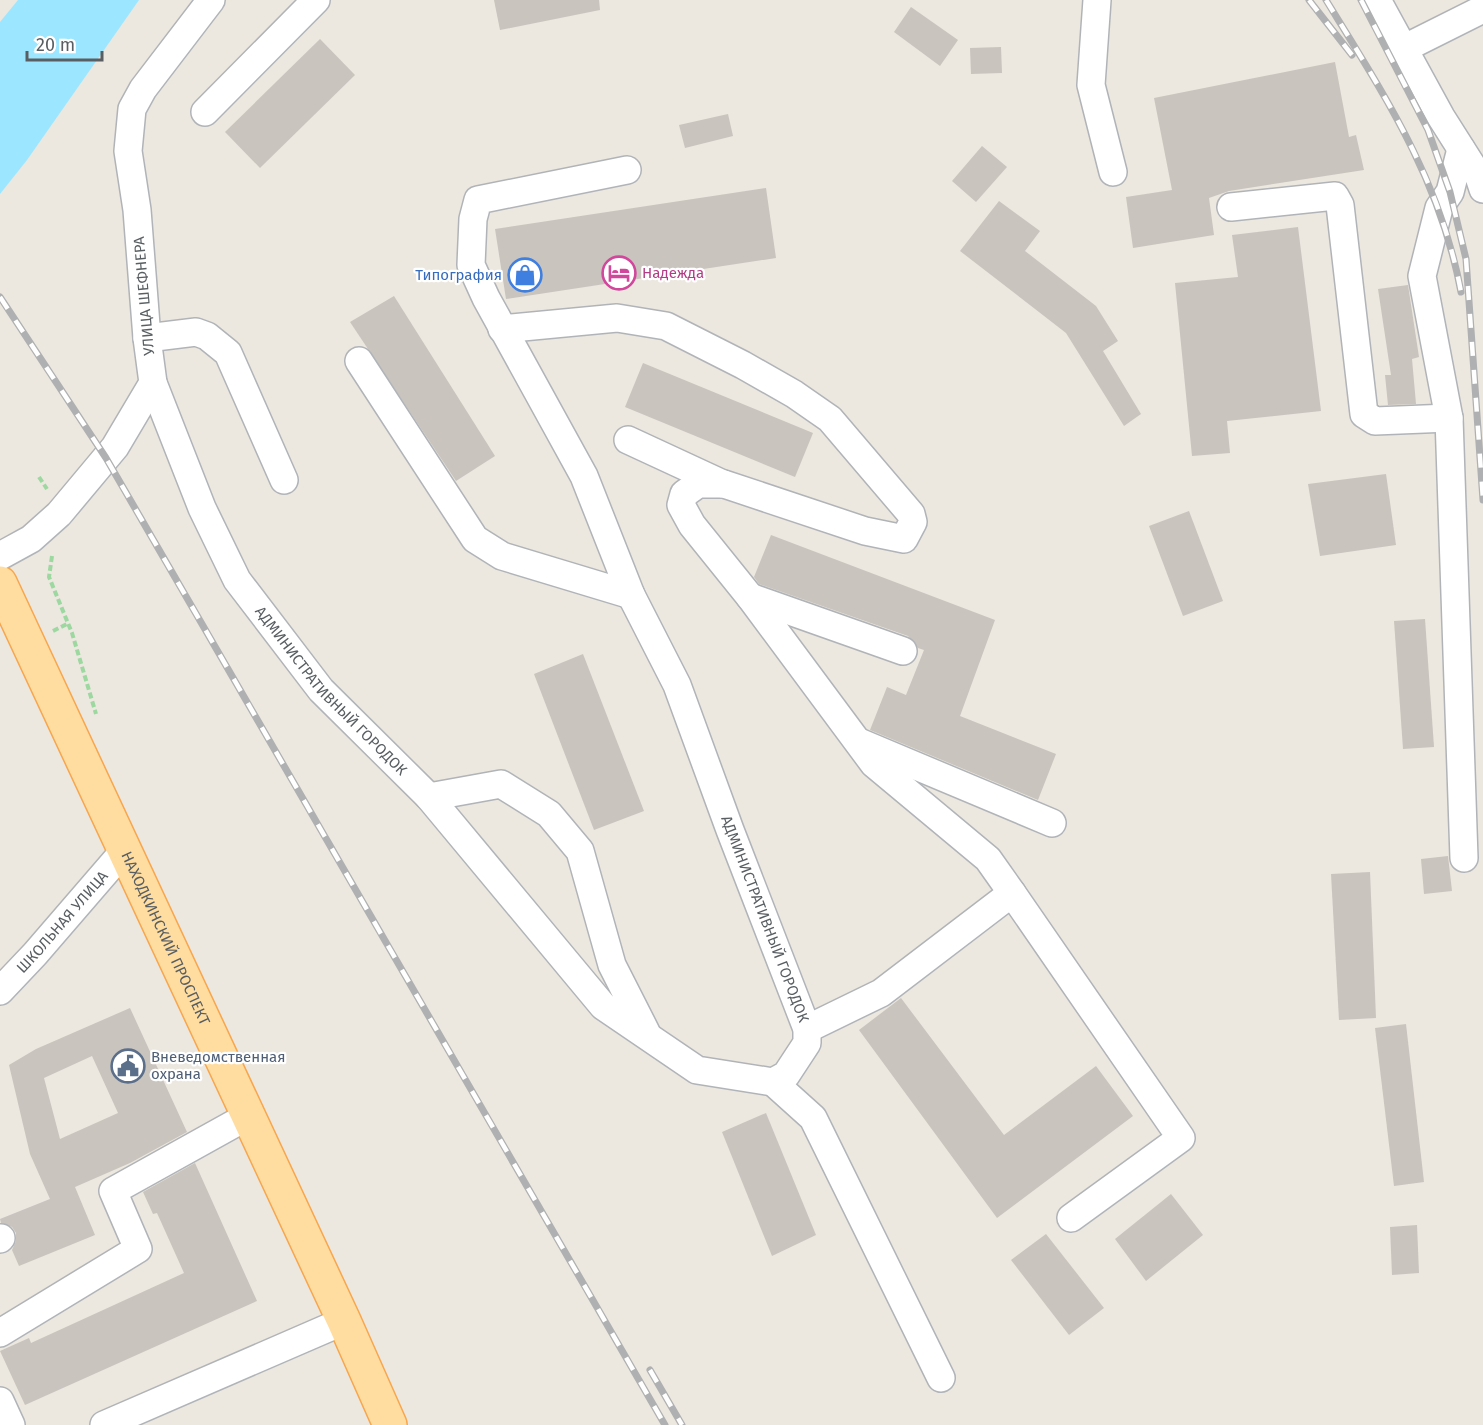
<svg xmlns="http://www.w3.org/2000/svg" width="1483" height="1425" viewBox="0 0 1483 1425" font-family="'Fira Sans',sans-serif">
  <style>
    .water { fill: #9ce7ff }
    .building { fill: #c9c4be; fill-rule: evenodd }
    .lines { fill: none; stroke-linecap: round; stroke-linejoin: round }
    .minor-casing { stroke: #b0b4b8; stroke-width: 30 }
    .major-casing { stroke: #f7a64d; stroke-width: 36 }
    .path { stroke: #9cd8a0; stroke-width: 4; stroke-dasharray: 6 3; stroke-linecap: butt }
    .minor { stroke: #fff; stroke-width: 27 }
    .major { stroke: #ffdda1; stroke-width: 33 }
    .rail-casing { stroke: #afb0b1; stroke-width: 7 }
    .rail { stroke: #fff; stroke-width: 4.5; stroke-dasharray: 14; stroke-linecap: butt }
    .labels { text-anchor: middle; dominant-baseline: central; stroke-width: 4.5; stroke-linejoin: round; paint-order: stroke }
    .hotel-label { font-size: 15px; fill: #b23c85; stroke: #fff; text-anchor: start }
    .shop-label { font-size: 15px; fill: #366cbe; stroke: #fff; text-anchor: end }
    .street-label { font-size: 15px; fill: #585e61; stroke: #fff }
    .service-label { font-size: 15px; fill: #4e5e75; stroke: #fff; text-anchor: start }
  </style>
  <rect width="100%" height="100%" fill="#ece7df"/>
  <path class="water" d="M18 0H139L27 160 0 194V22Z"/>
  <g class="building">
    <path d="M494 0H599L600 10 500 30Z"/>
    <path d="M911 7 958 40 940 66 894 32Z"/>
    <path d="M320 39 355 75 260 168 225 132Z"/>
    <path d="M1001 47 1002 73 971 74 970 48Z"/>
    <path d="M1335 62 1349 137 1356 135 1364 170 1229 191 1209 198 1214 235 1133 248 1126 197 1172 190 1154 98Z"/>
    <path d="M728 114 733 136 685 148 679 125Z"/>
    <path d="M982 146 1007 167 976 202 952 181Z"/>
    <path d="M766 188 776 258 506 299 495 229Z"/>
    <path d="M999 201 1040 231 1025 251 1096 306 1118 341 1103 351 1141 414 1124 426 1066 333 960 251Z"/>
    <path d="M1298 227 1321 411 1227 421 1230 453 1192 456 1175 283 1238 277 1232 235Z"/>
    <path d="M1408 285 1419 357 1412 359 1416 404 1388 405 1385 375H1391L1378 289Z"/>
    <path d="M394 296 495 456 456 481 350 322Z"/>
    <path d="M643 363 813 433 795 477 625 407Z"/>
    <path d="M1386 474 1396 545 1320 556 1308 484Z"/>
    <path d="M1189 511 1223 601 1183 616 1149 526Z"/>
    <path d="M771 535 995 620 960 716 1056 754 1038 800 870 730 887 687 906 695 924 650 918 648 908 636 759 584 754 577Z"/>
    <path d="M1425 619 1434 747 1403 749 1394 621Z"/>
    <path d="M583 654 644 811 594 830 534 674Z"/>
    <path d="M1448 856 1452 891 1424 894 1421 859Z"/>
    <path d="M1370 872 1376 1018 1339 1020 1331 874Z"/>
    <path d="M901 998 1004 1135 1096 1066 1133 1116 997 1218 859 1030Z"/>
    <path d="M130 1008 187 1132 130 1163 75 1187 95 1235 19 1266 12 1250 16 1241V1233L12 1227 1 1223 0 1219 50 1199 30 1154 9 1065 36 1049ZM92 1056 118 1113 60 1139 44 1078Z"/>
    <path d="M1406 1024 1424 1182 1394 1186 1375 1028Z"/>
    <path d="M766 1113 816 1235 772 1256 722 1132Z"/>
    <path d="M195 1163 257 1301 25 1405 0 1351 29 1338 31 1343 184 1273 157 1213 153 1214 143 1192Z"/>
    <path d="M1171 1194 1203 1235 1146 1281 1115 1239Z"/>
    <path d="M1417 1225 1419 1273 1392 1275 1390 1227Z"/>
    <path d="M1046 1234 1104 1308 1069 1335 1011 1260Z"/>
  </g>
  <g class="lines">
    <defs>
      <g id="minor">
        <path d="M1097 0 1091 85 1113 172"/>
        <path d="M1377 0 1441 117 1479 177 1483 189"/>
        <path d="M1403 49 1483 9"/>
        <path d="M205 112 316 0"/>
        <path d="M1461 149 1450 192 1439 208 1422 276 1449 418 1464 858"/>
        <path d="M1231 207 1335 196 1340 205 1364 414 1375 421 1449 418"/>
        <path d="M502 329 617 318 666 326 743 365 794 394 830 419 911 514 913 522 904 539 865 531 724 484H698L684 494 681 505 692 525 750 597 874 764 988 859 1012 893 881 993 807 1029"/>
        <path d="M147 338 196 332 207 336 228 353 284 480"/>
        <path d="M359 361 475 539 502 556 631 595"/>
        <path id="s1" d="M153 383 202 508 237 580 321 690 429 797 603 1006 697 1070 773 1082 786 1075 807 1043V1029L730 830 677 685 631 595 584 476 486 298 471 265 473 219 478 200 627 170"/>
        <path d="M628 440 723 484"/>
        <path d="M0 556 31 539 59 514 115 447 153 383 147 338 137 210 128 151 132 109 143 89 211 0"/>
        <path d="M750 597 903 651"/>
        <path d="M859 742 1052 823"/>
        <path d="M429 797 501 784 549 814 580 851 612 965 646 1032"/>
        <path d="M1012 893 1181 1138 1071 1218"/>
        <path id="s2" d="M0 991 35 954 123 852"/>
        <path d="M773 1082 813 1118 941 1378"/>
        <path d="M0 1239 1 1238"/>
        <path d="M0 1333 138 1249 113 1191 248 1116"/>
        <path d="M0 1401 11 1425"/>
        <path d="M104 1425 344 1321"/>
      </g>
      <g id="major">
        <path id="s3" d="M0 583 344 1321 390 1425"/>
      </g>
    </defs>
    <use href="#minor" class="minor-casing"/>
    <use href="#major" class="major-casing"/>
    <g class="path">
      <path d="M39 477 47 489"/>
      <path d="M52 556 49 577 72 633 96 714"/>
      <path d="M53 631 69 623"/>
    </g>
    <use href="#minor" class="minor"/>
    <use href="#major" class="major"/>
    <defs>
      <g id="rail">
        <path d="M1309 0 1352 55"/>
        <path d="M1326 0C1385 96 1440 179 1461 292"/>
        <path d="M1361 0 1428 130 1450 192 1466 259 1483 500"/>
        <path d="M0 297 106 458 665 1425"/>
        <path d="M650 1370 682 1425"/>
      </g>
    </defs>
    <use href="#rail" class="rail-casing"/>
    <use href="#rail" class="rail"/>
  </g>
  <defs>
    <symbol id="hotel-ring" viewBox="-11 -11 22 22"><circle r="9.5" fill="#fff" stroke="#d1479c" stroke-width="1.5"/><path d="M-6-4.5h1.5V1H6V5H4.5V3h-9V5H-6ZM-4 0a1.8 1.8 0 1 1 3.6 0ZM.5 0V-2.5h3Q6-2.5 6 0Z" fill="#d1479c"/></symbol>
    <symbol id="shop-ring" viewBox="-11 -11 22 22"><circle r="9.5" fill="#fff" stroke="#3f7fe0" stroke-width="1.5"/><path d="M-5-2.5h2.3a2.7 3.5 0 0 1 5.4 0H5L5.5 6h-11ZM-1.5-2.5h3a1.5 2.3 0 0 0-3 0Z" fill="#3f7fe0"/></symbol>
    <symbol id="civic-ring" viewBox="-11 -11 22 22"><circle r="9.5" fill="#fff" stroke="#5c6f8a" stroke-width="1.5"/><path d="M-.6-6.5H3V-4.5H.6V-3L4-1V1h2V6H-6V1h2V-1L-.6-3ZM-1.2 2.5V6h2.4V2.5Z" fill="#5c6f8a"/></symbol>
  </defs>
  <g fill-rule="evenodd">
    <use href="#hotel-ring" x="600" y="254" width="38" height="38"/>
    <use href="#shop-ring" x="506" y="256" width="38" height="38"/>
    <use href="#civic-ring" x="109" y="1047" width="38" height="38"/>
  </g>
  <g class="labels">
    <g class="hotel-label">
      <text x="642" y="273">Надежда</text>
    </g>
    <g class="shop-label">
      <text x="502" y="275">Типография</text>
    </g>
    <g class="street-label">
      <text transform="translate(144 296) rotate(-95)">УЛИЦА ШЕФНЕРА</text>
      <text stroke="none"><textPath href="#s1" startOffset="360">АДМИНИСТРАТИВНЫЙ ГОРОДОК</textPath></text>
      <text transform="translate(765 919) rotate(69)">АДМИНИСТРАТИВНЫЙ ГОРОДОК</text>
      <text stroke="none"><textPath href="#s2" startOffset="93">ШКОЛЬНАЯ УЛИЦА</textPath></text>
      <text stroke="none"><textPath href="#s3" startOffset="392">НАХОДКИНСКИЙ ПРОСПЕКТ</textPath></text>
    </g>
    <g class="service-label">
      <text x="151" y="1057">Вневедомственная<tspan x="151" dy="17">охрана</tspan></text>
    </g>
  </g>
  <path d="M27 51v9h75v-9" fill="none" stroke="#585e61" stroke-width="3"/>
  <text x="36" y="51" font-size="18" fill="#585e61" stroke="#ffffff" stroke-width="4.5" paint-order="stroke">20 m</text>
</svg>
